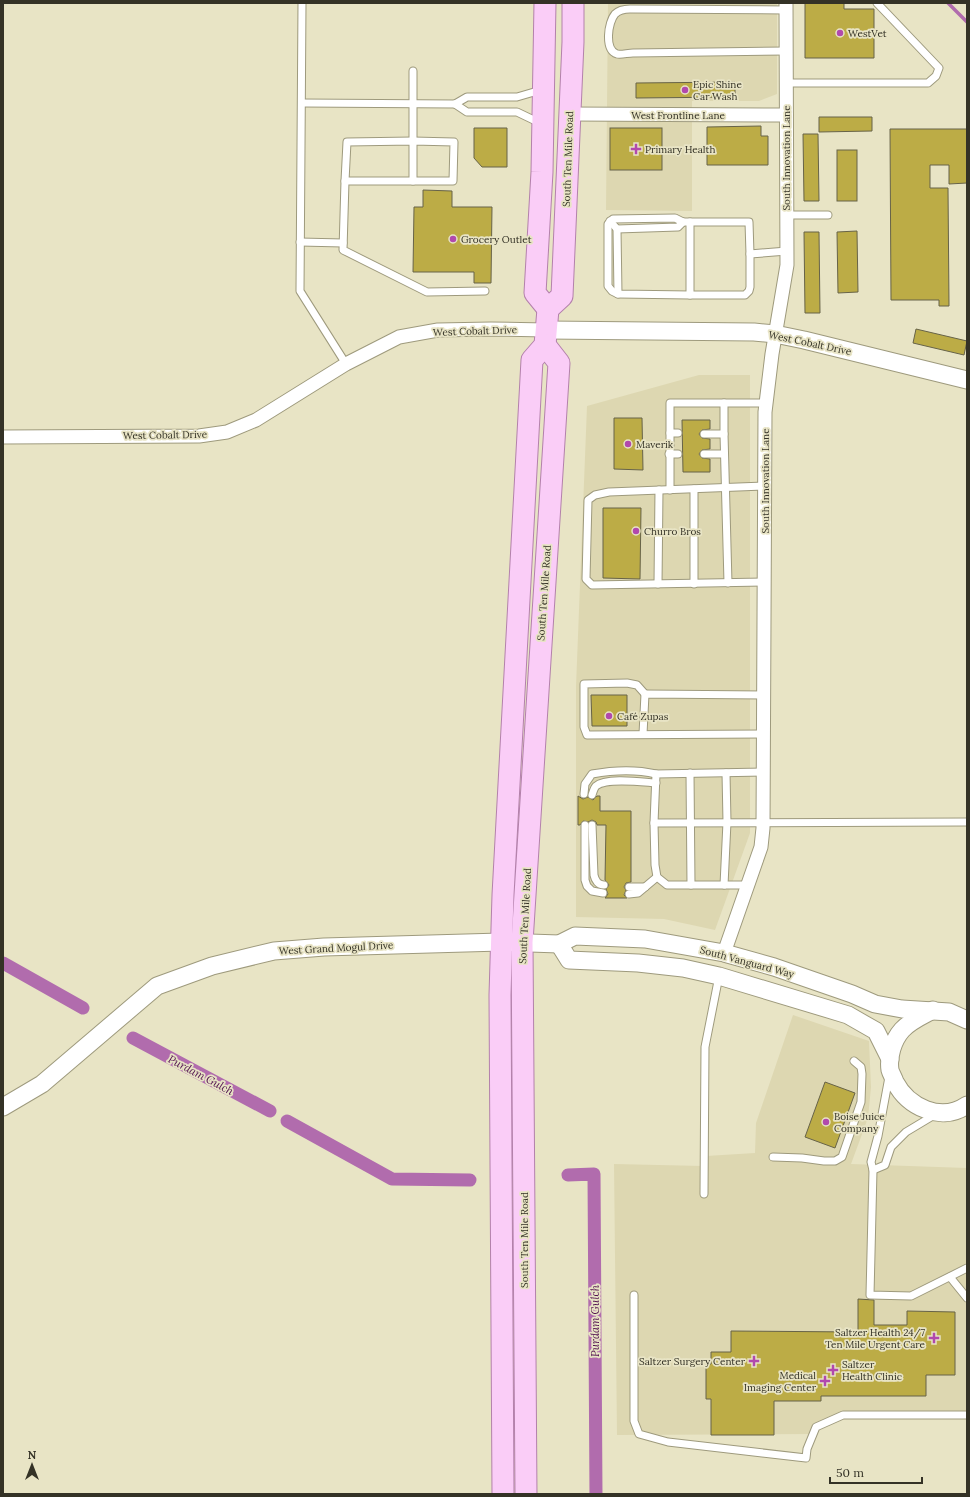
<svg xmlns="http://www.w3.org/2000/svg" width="970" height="1497" viewBox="0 0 970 1497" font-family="Lora,serif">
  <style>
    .built { fill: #ddd7b1 }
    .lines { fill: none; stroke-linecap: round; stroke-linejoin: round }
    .stream { stroke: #b16cad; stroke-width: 3.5 }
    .canal { stroke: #b16cad; stroke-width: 13 }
    .building { fill: #bcac46; stroke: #676348 }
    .service-casing { stroke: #9e9a7d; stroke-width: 9 }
    .minor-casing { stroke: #9e9a7d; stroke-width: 15 }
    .tertiary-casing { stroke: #9e9a7d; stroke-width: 19 }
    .primary-casing { stroke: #b381ab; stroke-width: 23 }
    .service { stroke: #fff; stroke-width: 7 }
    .minor { stroke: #fff; stroke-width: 13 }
    .tertiary { stroke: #fff; stroke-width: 17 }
    .primary { stroke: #facdf7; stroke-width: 21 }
    .poi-dot { fill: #b149ad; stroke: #e8e4c5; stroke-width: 1.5 }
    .labels { text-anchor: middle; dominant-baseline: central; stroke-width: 3.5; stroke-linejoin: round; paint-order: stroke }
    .poi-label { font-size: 10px; fill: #343226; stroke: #e8e4c5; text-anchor: start }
    .street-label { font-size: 10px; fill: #343226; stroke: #e8e4c5 }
    .water-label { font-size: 11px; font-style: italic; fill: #51104f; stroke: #e8e4c5 }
  </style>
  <rect width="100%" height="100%" fill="#e8e4c5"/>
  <g class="built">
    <path d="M608 3H777V94L759 101H692V211L606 210Z"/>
    <path d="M699 375H750V833L715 930 664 919 576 917V687L587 406Z"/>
    <path d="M793 1015 869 1041 871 1087 868 1118 851 1164 967 1168V1416L835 1414 816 1434 617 1435 614 1164 703 1166 706 1156 755 1153 756 1123Z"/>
  </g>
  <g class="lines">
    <path class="stream" d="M948 3 967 22"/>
    <g class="canal">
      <path d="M3 963 83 1008"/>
      <path d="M133 1038 270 1111"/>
      <path d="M287 1121 392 1179 470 1180"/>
      <path d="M568 1175 594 1174 596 1494"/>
    </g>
  </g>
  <g class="building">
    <path d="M805 3H844V9H874V58H805Z"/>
    <path d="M735 82V97L636 98V83Z"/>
    <path d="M819 117H872V131L819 132Z"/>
    <path d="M761 126V136H768V165H707V127Z"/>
    <path d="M474 128H507V167H482L474 158Z"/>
    <rect x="610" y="128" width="52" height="42"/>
    <path d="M890 129H967V183L949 184V165H930V188H948L949 306H939V300H891Z"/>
    <path d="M803 134H818L819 201H804Z"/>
    <rect x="837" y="150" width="20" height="51"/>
    <path d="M423 190 452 191V207H492L491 283H474V272H413L414 207H423Z"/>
    <path d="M857 231 858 292 838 293 837 232Z"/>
    <path d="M804 232H819L820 313H805Z"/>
    <path d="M916 329 967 341 964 355 913 343Z"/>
    <path d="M614 418H642L643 470 614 469Z"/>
    <path d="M682 420H710V429L702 430 699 434 702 438 710 439V449L702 450 699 454 702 458 710 459V472H683Z"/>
    <path d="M603 508H641L640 579 603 578Z"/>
    <path d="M591 695H627V726H592Z"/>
    <path d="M578 796 583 799 588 797 593 800 597 796H600V811H631V882L626 883 624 887 626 890 624 895 627 898H605L608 894 606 889 609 885 605 880 606 825H597L596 822 592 820 588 822 583 821 580 825H578Z"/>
    <path d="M825 1082 855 1093 835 1148 805 1137Z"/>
    <path d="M858 1299 874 1300V1325H907V1311L955 1312V1375H926V1396H821V1401H774V1435H711V1399H706V1364H711V1352H731V1331L858 1332Z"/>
  </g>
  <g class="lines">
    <defs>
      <g id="service">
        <path d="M302 3 300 291 346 364"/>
        <path d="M786 10 630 9C625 9 619 10 615 14 608 22 604 50 617 54 621 55 628 53 633 53L786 51"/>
        <path d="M413 71V181H345L343 250 427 292 485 291"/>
        <path d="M786 83H928L936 76 939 68 877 3"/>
        <path d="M302 103 455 104 467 97H517L541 90"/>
        <path d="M455 104 467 112H517L540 123"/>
        <path d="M345 181 347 142 413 141 454 142 453 181H413"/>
        <path d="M787 215H828"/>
        <path d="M610 221 617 229 618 294"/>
        <path d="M690 222V295H745L749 291 750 287V254"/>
        <path d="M617 229 678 227 683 222"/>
        <path d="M300 242 343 243"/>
        <path d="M690 295 618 294 612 291 608 286V224L613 219 675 218 683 222H749L750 254 787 251"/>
        <path d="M724 403V434L728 583"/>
        <path d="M670 433H678"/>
        <path d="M704 434H724"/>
        <path d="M669 454H678"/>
        <path d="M704 454H724"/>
        <path d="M694 489V584"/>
        <path d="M670 490V403H766"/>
        <path d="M764 582 592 585 586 579 588 500 595 495 609 492 765 486"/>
        <path d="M658 584 659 490"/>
        <path d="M645 694 637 685 627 683 584 684V727L587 735 764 734"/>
        <path d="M643 734 645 694 764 695"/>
        <path d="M764 772 656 774 654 823 967 822"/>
        <path d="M690 773 691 885"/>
        <path d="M584 794 585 784 592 774C614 770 635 769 656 774"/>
        <path d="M592 795C593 792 594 788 596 786 606 777 642 782 656 783"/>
        <path d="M654 823 655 865 657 877 667 885H747"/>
        <path d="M585 825V880L587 886 592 891 603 893"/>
        <path d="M592 825 594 875C595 880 598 885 604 885"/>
        <path d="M724 885 727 822 726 773"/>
        <path d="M629 887H645"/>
        <path d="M629 894 638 893 657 877"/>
        <path d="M889 1077 878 1136 871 1162 873 1170 870 1295 911 1296 967 1268"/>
        <path d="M773 1157 802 1158 824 1161H835L842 1157 861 1102 862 1074 861 1067 854 1061"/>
        <path d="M873 1170 885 1165 891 1147 906 1132 936 1114"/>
        <path d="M704 1194 705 1047 719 976"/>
        <path d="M950 1277 967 1298"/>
        <path d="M634 1295V1421L639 1434 668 1442 806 1458 807 1449 816 1427 843 1415H967"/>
      </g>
      <g id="minor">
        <path d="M570 114 786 115"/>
        <path d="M3 437 199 436 227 432 256 420 346 364 399 337 438 330 491 329 546 330"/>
        <path d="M724 953 761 847 763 828 765 412 772 354 787 265 786 3"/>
      </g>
      <g id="tertiary">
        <path d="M546 330 754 332 775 334 804 340 967 380"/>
        <path d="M559 944 569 960 638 963 683 968 719 976 848 1015 876 1031 890 1059"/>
        <path d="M933 1010C922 1016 910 1021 902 1030 893 1040 888 1057 890 1070 891 1074 894 1078 895 1082 908 1107 941 1123 967 1105"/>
        <path d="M3 1107 42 1084 157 986 212 966 274 951 324 947 501 942 559 944 575 936 645 939 724 953 774 967 852 994 875 1004 902 1009 949 1012 967 1020"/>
      </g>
      <g id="primary">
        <path d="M545 3 542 172 535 293 548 309"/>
        <path d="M503 1494 500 995 503 895 532 360 545 345 548 309 562 296 573 42V3"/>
        <path d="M526 1494 522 942 559 363 545 345"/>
      </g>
    </defs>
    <use href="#service" class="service-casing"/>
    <use href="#minor" class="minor-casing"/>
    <use href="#tertiary" class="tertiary-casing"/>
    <use href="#primary" class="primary-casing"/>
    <use href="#service" class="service"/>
    <use href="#minor" class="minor"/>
    <use href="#tertiary" class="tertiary"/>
    <use href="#primary" class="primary"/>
  </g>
  <g class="poi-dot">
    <circle cx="840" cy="33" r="4"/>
    <circle cx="685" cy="90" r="4"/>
    <path d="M634 143h4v4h4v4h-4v4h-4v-4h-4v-4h4z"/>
    <circle cx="453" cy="239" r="4"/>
    <circle cx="628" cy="444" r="4"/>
    <circle cx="636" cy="531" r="4"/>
    <circle cx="609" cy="716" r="4"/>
    <circle cx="826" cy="1122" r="4"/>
    <path d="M932 1332h4v4h4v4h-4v4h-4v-4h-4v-4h4z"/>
    <path d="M752 1355h4v4h4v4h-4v4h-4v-4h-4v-4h4z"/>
    <path d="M831 1364h4v4h4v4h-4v4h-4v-4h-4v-4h4z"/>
    <path d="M823 1375h4v4h4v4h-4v4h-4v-4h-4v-4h4z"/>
  </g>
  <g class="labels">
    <g class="poi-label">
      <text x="848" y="33">WestVet</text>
      <text x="693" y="84">Epic Shine<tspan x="693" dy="12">Car Wash</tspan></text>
      <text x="645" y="149">Primary Health</text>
      <text x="461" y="239">Grocery Outlet</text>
      <text x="636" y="444">Maverik</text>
      <text x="644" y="531">Churro Bros</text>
      <text x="617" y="716">Café Zupas</text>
      <text x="834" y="1116">Boise Juice<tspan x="834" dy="12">Company</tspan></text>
      <text x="925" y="1332" text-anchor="end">Saltzer Health 24/7<tspan x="925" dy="12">Ten Mile Urgent Care</tspan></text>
      <text x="745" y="1361" text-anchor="end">Saltzer Surgery Center</text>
      <text x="842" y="1364">Saltzer<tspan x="842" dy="12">Health Clinic</tspan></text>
      <text x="816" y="1375" text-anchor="end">Medical<tspan x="816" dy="12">Imaging Center</tspan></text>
    </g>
    <g class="street-label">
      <text x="678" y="115">West Frontline Lane</text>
      <text transform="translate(786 158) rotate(-90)">South Innovation Lane</text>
      <text transform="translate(568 159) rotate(-88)">South Ten Mile Road</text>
      <text transform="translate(475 331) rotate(-2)">West Cobalt Drive</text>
      <text transform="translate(810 343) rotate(12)">West Cobalt Drive</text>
      <text transform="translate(165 435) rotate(-1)">West Cobalt Drive</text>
      <text transform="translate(765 481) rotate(-90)">South Innovation Lane</text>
      <text transform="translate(544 593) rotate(-86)">South Ten Mile Road</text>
      <text transform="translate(525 916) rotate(-87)">South Ten Mile Road</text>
      <text transform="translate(336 948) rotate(-3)">West Grand Mogul Drive</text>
      <text transform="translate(747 962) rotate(15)">South Vanguard Way</text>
      <text transform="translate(524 1240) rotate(-90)">South Ten Mile Road</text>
    </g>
    <g class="water-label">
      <text transform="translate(201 1075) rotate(28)">Purdam Gulch</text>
      <text transform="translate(595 1321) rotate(-90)">Purdam Gulch</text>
    </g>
  </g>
  <rect width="970" height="1497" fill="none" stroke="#343226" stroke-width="8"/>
  <g transform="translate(32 1465)" stroke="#e8e4c5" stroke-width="3" paint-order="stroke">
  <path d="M0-3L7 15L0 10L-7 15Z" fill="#343226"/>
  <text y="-6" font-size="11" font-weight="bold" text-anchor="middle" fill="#343226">N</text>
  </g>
  <path d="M830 1477v6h92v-6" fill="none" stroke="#343226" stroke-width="2"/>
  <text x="836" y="1477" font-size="12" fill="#343226" stroke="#e8e4c5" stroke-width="3" paint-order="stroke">50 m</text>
</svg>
